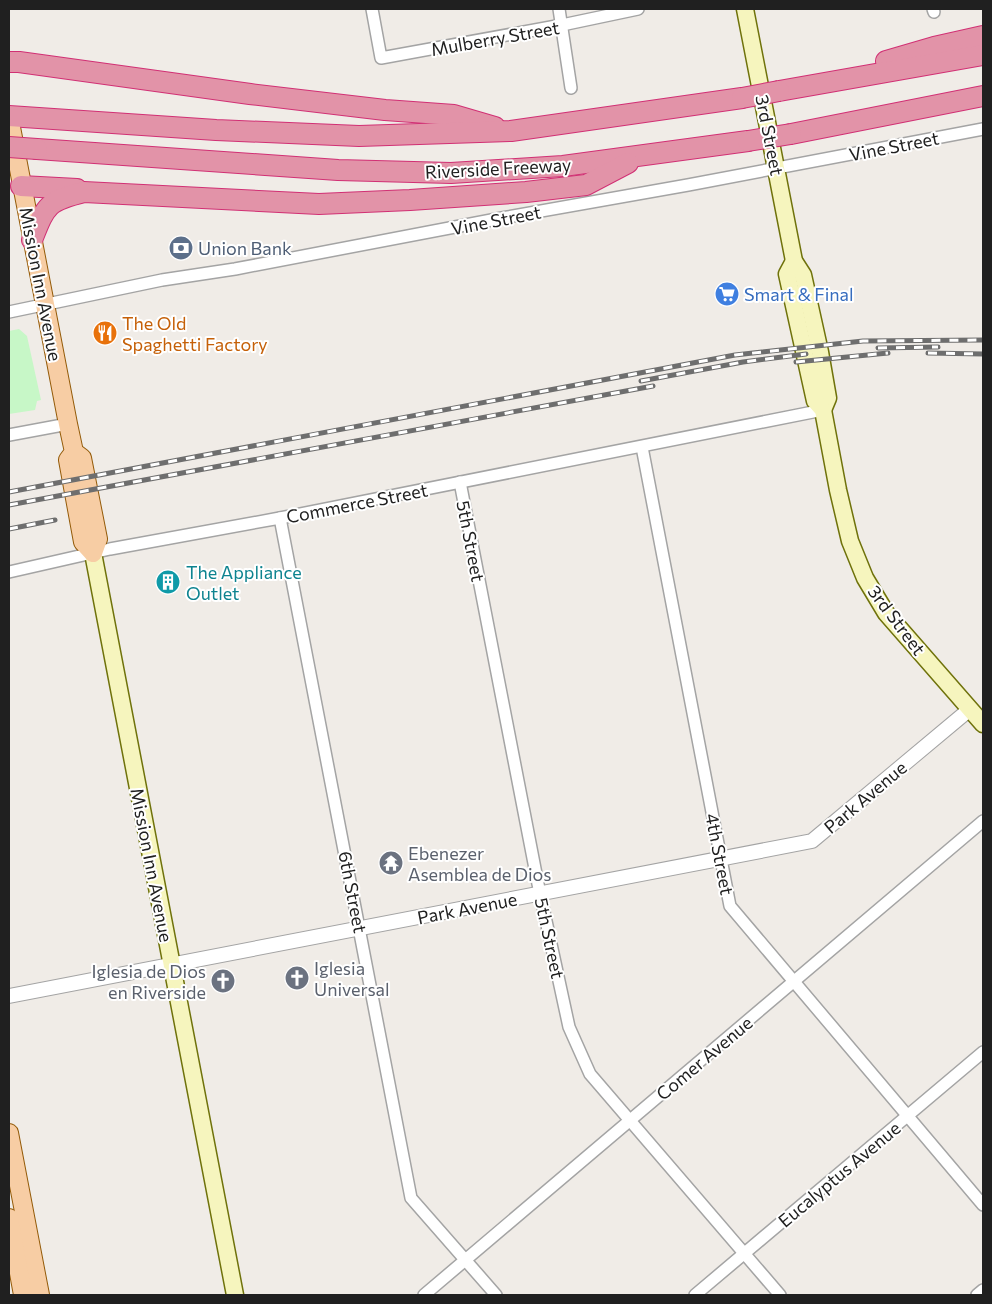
<svg xmlns="http://www.w3.org/2000/svg" width="992" height="1304" viewBox="0 0 992 1304" font-family="Commissioner,sans-serif">
  <style>
    .park { fill: #c7f7c7 }
    .lines { fill: none; stroke-linecap: round; stroke-linejoin: round }
    .minor-casing { stroke: #a4a4a4; stroke-width: 14 }
    .tertiary-casing { stroke: #a4a4a4; stroke-width: 16 }
    .secondary-casing { stroke: #6f720b; stroke-width: 19 }
    .primary-casing { stroke: #935a08; stroke-width: 20 }
    .motorway-casing { stroke: #d13074; stroke-width: 22 }
    .minor { stroke: #fff; stroke-width: 11 }
    .tertiary { stroke: #fff; stroke-width: 14 }
    .secondary { stroke: #f6f5be; stroke-width: 16 }
    .primary { stroke: #f7cda4; stroke-width: 18 }
    .motorway { stroke: #e293a8; stroke-width: 20 }
    .rail-casing { stroke: #6e6e6e; stroke-width: 5 }
    .rail { stroke: #fff; stroke-width: 3; stroke-dasharray: 9; stroke-linecap: butt }
    .motorway-bridge-casing { stroke: #d13074; stroke-width: 22; stroke-linecap: butt }
    .motorway-bridge { stroke: #e293a8; stroke-width: 20 }
    .labels { text-anchor: middle; dominant-baseline: central; stroke-width: 4; stroke-linejoin: round; paint-order: stroke }
    .street-label { font-size: 18px; fill: #202020; stroke: #fff }
    .service-label { font-size: 18px; fill: #4e5e75; stroke: #fff; text-anchor: start }
    .shop-label { font-size: 18px; fill: #366cbe; stroke: #fff; text-anchor: start }
    .food-label { font-size: 18px; fill: #c56008; stroke: #fff; text-anchor: start }
    .culture-label { font-size: 18px; fill: #0d838f; stroke: #fff; text-anchor: start }
    .worship-label { font-size: 18px; fill: #5b616d; stroke: #fff; text-anchor: start }
  </style>
  <rect width="100%" height="100%" fill="#f0ece7"/>
  <path class="park" d="M19 329 27 336 41 400 37 401 35 410 9 414V331Z"/>
  <g class="lines">
    <defs>
      <g id="minor">
        <path d="M372 9 381 58 562 25 638 9"/>
        <path d="M559 9 571 88"/>
        <path d="M933 9 934 12"/>
        <path d="M9 312 162 280 235 269 502 218 688 185 983 129"/>
        <path d="M9 435 68 424"/>
        <path d="M642 447 730 906 983 1205"/>
        <path d="M460 482 538 884 569 1027 590 1074 780 1295"/>
        <path d="M280 518 411 1198 496 1295"/>
        <path d="M9 572 110 549 280 518 823 410"/>
        <path d="M424 1295 983 821"/>
        <path d="M695 1295 983 1052"/>
        <path d="M977 1295 983 1290"/>
      </g>
      <path id="tertiary" d="M9 996 812 841 970 709"/>
      <g id="secondary">
        <path d="M745 9 794 261 803 275 820 352 828 398 823 410"/>
        <path d="M794 261 787 274 815 401 823 410 838 490 850 541 865 578 886 613 983 724"/>
        <path d="M93 553 235 1295"/>
      </g>
      <g id="primary">
        <path d="M9 117 68 424 74 452 82 458 98 539 93 553 83 542 68 460 74 452"/>
        <path d="M9 1133 40 1295"/>
        <path d="M9 1218 23 1295"/>
      </g>
      <g id="motorway">
        <path d="M886 61 934 47 983 36"/>
        <path d="M9 62H19L250 94 385 110 454 115 495 127"/>
        <path d="M779 91 983 55"/>
        <path d="M9 116 216 130 359 136 511 131 742 98"/>
        <path d="M791 134 983 96"/>
        <path d="M37 149 338 170 451 173 563 166 748 141"/>
        <path d="M21 186 77 189"/>
        <path d="M32 240C46 205 47 201 84 192L319 204 410 200 526 192 586 185 628 163"/>
      </g>
    </defs>
    <use href="#minor" class="minor-casing"/>
    <use href="#tertiary" class="tertiary-casing"/>
    <use href="#secondary" class="secondary-casing"/>
    <use href="#primary" class="primary-casing"/>
    <use href="#motorway" class="motorway-casing"/>
    <use href="#minor" class="minor"/>
    <use href="#tertiary" class="tertiary"/>
    <use href="#secondary" class="secondary"/>
    <use href="#primary" class="primary"/>
    <use href="#motorway" class="motorway"/>
    <defs>
      <g id="rail">
        <path d="M878 348 938 347"/>
        <path d="M928 353 983 354"/>
        <path d="M796 362 888 353"/>
        <path d="M641 381 743 362 806 354"/>
        <path d="M9 492 735 355 863 341 983 340"/>
        <path d="M9 505 653 386"/>
        <path d="M9 529 55 520"/>
      </g>
    </defs>
    <use href="#rail" class="rail-casing"/>
    <use href="#rail" class="rail"/>
    <defs>
      <g id="motorway-bridge">
        <path d="M742 98 779 91"/>
        <path d="M748 141 791 134"/>
        <path d="M9 147 37 149"/>
      </g>
    </defs>
    <use href="#motorway-bridge" class="motorway-bridge-casing"/>
    <use href="#motorway-bridge" class="motorway-bridge"/>
  </g>
  <defs>
    <symbol id="bank-disc" viewBox="-11 -11 22 22"><circle r="9.5" fill="#5c6f8a" stroke="#fff"/><path d="M-6-4H6V4H-6ZM0-2.3a2.3 2.3 0 1 0 0 4.6a2.3 2.3 0 1 0 0-4.6Z" fill="#fff"/></symbol>
    <symbol id="supermarket-disc" viewBox="-11 -11 22 22"><circle r="9.5" fill="#3f7fe0" stroke="#fff"/><path d="M-6-5.5h2.5l.6 2H6L4.5 2H-2.5L-4.4-4H-6ZM-1.5 3.2a1.3 1.3 0 1 0 .1 0ZM3 3.2a1.3 1.3 0 1 0 .1 0Z" fill="#fff"/></symbol>
    <symbol id="restaurant-disc" viewBox="-11 -11 22 22"><circle r="9.5" fill="#e8710a" stroke="#fff"/><path d="M-5-6h1v4h1v-4h1v4h1v-4h1v5L-1.5 .5V6h-2V.5L-5-1ZM5-6V6H3V1.5H1.5Q1.5-4 5-6Z" fill="#fff"/></symbol>
    <symbol id="building-disc" viewBox="-11 -11 22 22"><circle r="9.5" fill="#0f9aa8" stroke="#fff"/><path d="M-4-6H4V6H1V3H-1V6H-4ZM-2.5-4.3h1.7v1.8h-1.7ZM.8-4.3h1.7v1.8H.8ZM-2.5-1h1.7V.8h-1.7ZM.8-1h1.7V.8H.8Z" fill="#fff"/></symbol>
    <symbol id="temple-disc" viewBox="-11 -11 22 22"><circle r="9.5" fill="#6b7280" stroke="#fff"/><path d="M0-6L5-2H3V0L6.5 2.5H4V6H1.5V3h-3V6H-4V2.5H-6.5L-3 0V-2H-5Z" fill="#fff"/></symbol>
    <symbol id="church-disc" viewBox="-11 -11 22 22"><circle r="9.5" fill="#6b7280" stroke="#fff"/><path d="M-1.2-6h2.4v3.5h3.3v2.4h-3.3V6h-2.4V-.1h-3.3v-2.4h3.3Z" fill="#fff"/></symbol>
  </defs>
  <g fill-rule="evenodd">
    <use href="#bank-disc" x="167" y="234" width="28" height="28"/>
    <use href="#supermarket-disc" x="713" y="280" width="28" height="28"/>
    <use href="#restaurant-disc" x="91" y="319" width="28" height="28"/>
    <use href="#building-disc" x="154" y="568" width="28" height="28"/>
    <use href="#temple-disc" x="377" y="849" width="28" height="28"/>
    <use href="#church-disc" x="283" y="964" width="28" height="28"/>
    <use href="#church-disc" x="209" y="967" width="28" height="28"/>
  </g>
  <g class="labels">
    <g class="street-label">
      <text transform="translate(495 38) rotate(-10)">Mulberry Street</text>
      <text transform="translate(770 135) rotate(79)">3rd Street</text>
      <text transform="translate(894 146) rotate(-11)">Vine Street</text>
      <text transform="translate(498 168) rotate(-3)">Riverside Freeway</text>
      <text transform="translate(496 220) rotate(-11)">Vine Street</text>
      <text transform="translate(41 284) rotate(79)">Mission Inn Avenue</text>
      <text transform="translate(357 503) rotate(-11)">Commerce Street</text>
      <text transform="translate(471 541) rotate(79)">5th Street</text>
      <text transform="translate(897 620) rotate(53)">3rd Street</text>
      <text transform="translate(865 797) rotate(-40)">Park Avenue</text>
      <text transform="translate(720 854) rotate(79)">4th Street</text>
      <text transform="translate(152 865) rotate(79)">Mission Inn Avenue</text>
      <text transform="translate(353 892) rotate(79)">6th Street</text>
      <text transform="translate(467 908) rotate(-11)">Park Avenue</text>
      <text transform="translate(550 938) rotate(78)">5th Street</text>
      <text transform="translate(704 1058) rotate(-40)">Comer Avenue</text>
      <text transform="translate(839 1174) rotate(-40)">Eucalyptus Avenue</text>
    </g>
    <g class="service-label">
      <text x="198" y="248">Union Bank</text>
    </g>
    <g class="shop-label">
      <text x="744" y="294">Smart &amp; Final</text>
    </g>
    <g class="food-label">
      <text x="122" y="323">The Old<tspan x="122" dy="21">Spaghetti Factory</tspan></text>
    </g>
    <g class="culture-label">
      <text x="186" y="572">The Appliance<tspan x="186" dy="21">Outlet</tspan></text>
    </g>
    <g class="worship-label">
      <text x="408" y="853">Ebenezer<tspan x="408" dy="21">Asemblea de Dios</tspan></text>
      <text x="314" y="968">Iglesia<tspan x="314" dy="21">Universal</tspan></text>
      <text x="206" y="971" text-anchor="end">Iglesia de Dios<tspan x="206" dy="21">en Riverside</tspan></text>
    </g>
  </g>
  <rect width="992" height="1304" fill="none" stroke="#202020" stroke-width="20"/>
</svg>
